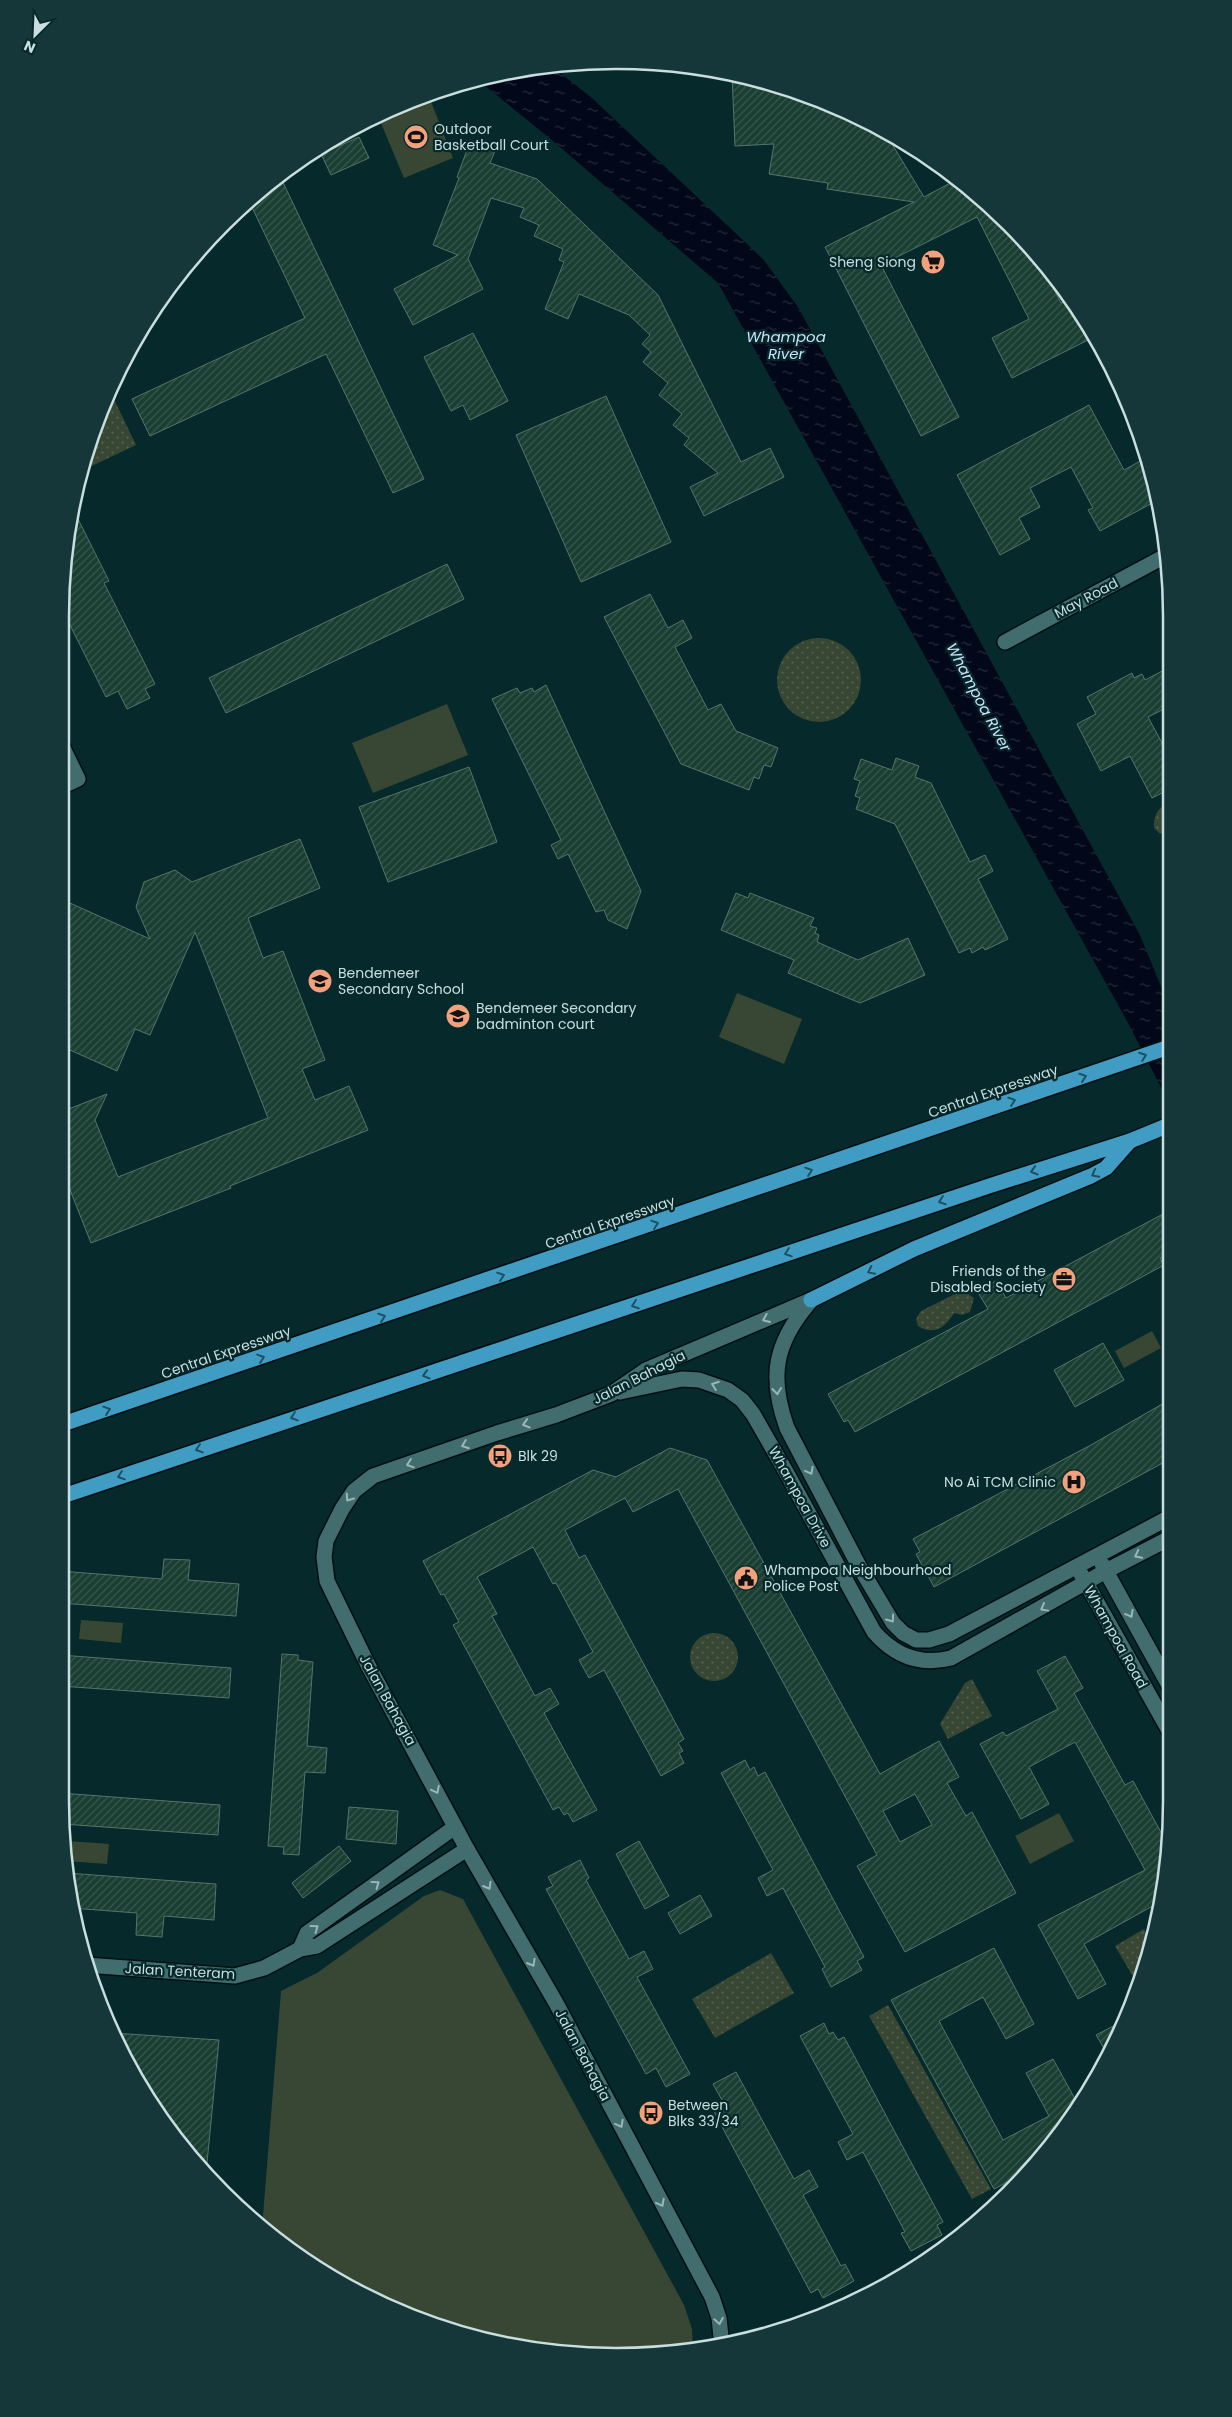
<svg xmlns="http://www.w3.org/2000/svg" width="1232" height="2417" viewBox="0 0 1232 2417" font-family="Poppins,sans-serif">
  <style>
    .grass { fill: #384733 }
    .park { fill: url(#park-dots) }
    .water { fill: url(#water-ripples) }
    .building { fill: url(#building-hatch); stroke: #517768; fill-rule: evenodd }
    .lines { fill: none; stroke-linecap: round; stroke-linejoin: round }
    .minor-casing { stroke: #001012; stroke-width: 18 }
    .motorway-casing { stroke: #001012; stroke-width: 18 }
    .minor { stroke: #426d6f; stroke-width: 15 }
    .motorway { stroke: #419cc4; stroke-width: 15 }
    .oneway { stroke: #1b5161 }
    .oneway2 { stroke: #99b6b8 }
    .labels { text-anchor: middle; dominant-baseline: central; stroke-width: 4.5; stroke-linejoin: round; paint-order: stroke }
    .poi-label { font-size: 14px; fill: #c8dedf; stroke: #06292b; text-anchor: start }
    .street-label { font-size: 14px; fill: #c8dedf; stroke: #06292b }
    .water-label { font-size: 15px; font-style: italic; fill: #cedefb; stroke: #06292b }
    .rim { fill: none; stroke: #c8dedf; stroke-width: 2.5 }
  </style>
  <defs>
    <pattern id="park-dots" width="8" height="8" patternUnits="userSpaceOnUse" patternTransform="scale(1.25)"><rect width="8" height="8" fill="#384733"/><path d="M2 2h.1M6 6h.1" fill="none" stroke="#536150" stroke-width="1.8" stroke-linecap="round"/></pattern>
    <pattern id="water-ripples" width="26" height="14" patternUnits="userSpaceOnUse" patternTransform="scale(1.25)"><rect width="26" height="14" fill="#02081a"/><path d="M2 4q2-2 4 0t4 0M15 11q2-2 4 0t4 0" fill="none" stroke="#252c3b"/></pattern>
    <pattern id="building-hatch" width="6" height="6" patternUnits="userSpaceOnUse" patternTransform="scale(1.25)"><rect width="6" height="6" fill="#193e32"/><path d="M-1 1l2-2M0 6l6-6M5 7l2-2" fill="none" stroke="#39594f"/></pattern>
  </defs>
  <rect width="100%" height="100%" fill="#06292b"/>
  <g class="grass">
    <path d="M428 94 453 158 404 178 378 116Z"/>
    <path d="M447 704 468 755 373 793 352 743Z"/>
    <path d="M737 993 802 1019 784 1064 719 1037Z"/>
    <path d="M1152 1331 1161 1348 1124 1368 1115 1351Z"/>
    <path d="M81 1620 123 1623 121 1643 79 1639Z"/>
    <path d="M1059 1813 1074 1841 1030 1864 1015 1836Z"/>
    <path d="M67 1841 109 1844 107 1864 66 1861Z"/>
    <path d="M440 1890 463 1899 684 2305 692 2329 693 2351 580 2356 507 2346 403 2315 338 2282 262 2228 281 1991 317 1973 424 1896Z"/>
  </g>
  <g class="park">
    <path d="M110 391 136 445 79 472Z"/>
    <circle cx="819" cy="680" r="42"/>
    <path d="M1168 802V834L1159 833 1154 828C1153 816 1158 808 1168 802Z"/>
    <path d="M961 1291 967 1293 974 1298 970 1312 962 1315 954 1313C946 1327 934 1336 918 1326L916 1319 921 1311Z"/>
    <circle cx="714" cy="1657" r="24"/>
    <path d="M972 1679 992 1716 948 1739 940 1724 965 1683Z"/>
    <path d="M1144 1929 1153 1945 1138 1985 1115 1946Z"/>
    <path d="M771 1953 794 1993 715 2038 692 1999Z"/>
    <path d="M888 2005 991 2189 972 2199 869 2016Z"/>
  </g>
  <path class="water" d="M543 65H550L592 98 763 259 798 307 1140 935 1169 1006V1103L1128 1023 718 283 553 141 478 80Z"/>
  <g class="building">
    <path d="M732 74 760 79 862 117 886 134 924 197 956 180 982 198 1041 265 1061 303 1071 298 1078 307 1094 337 1012 378 992 338 1029 319 977 217 881 265 959 417 921 436 825 247 914 202 827 189 828 183 769 174 774 144 735 146Z"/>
    <path d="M359 137 369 158 331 175 321 154Z"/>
    <path d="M470 142 495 151 490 163 537 179 658 295 741 462 770 448 784 477 704 516 690 487 718 473 684 445 689 438 673 425 682 414 659 395 668 383 643 362 651 352 642 344 650 335 629 315 579 294 568 319 545 309 564 262 559 260 563 249 534 236 539 225 520 217 524 208 491 198 468 259 483 289 413 325 394 289 458 255 433 245 459 178 457 177Z"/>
    <path d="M280 176 424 479 393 493 326 354 150 436 132 399 305 318 248 199Z"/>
    <path d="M473 333 508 401 470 420 463 405 451 411 424 357Z"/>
    <path d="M606 396 671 542 581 582 516 435Z"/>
    <path d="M1089 405 1124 470 1144 459 1156 501 1100 531 1088 510 1093 508 1071 467 1030 488 1040 507 1019 518 1030 539 1000 555 957 475Z"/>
    <path d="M73 509 109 581 104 583 155 684 145 689 150 698 127 709 118 691 106 697 61 607V580Z"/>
    <path d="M447 564 464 599 226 713 209 678Z"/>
    <path d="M650 594 668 628 683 620 692 638 675 647 708 710 721 704 736 731 778 748 771 767 764 765 759 779 754 777 749 790 681 764 604 617Z"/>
    <path d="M1168 668V707L1148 717 1168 754V790L1152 798 1130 756 1101 771 1077 724 1096 714 1087 697 1132 673 1134 678 1142 674 1145 680Z"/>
    <path d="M546 685 641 891 627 929 608 920 604 910 596 912 568 854 558 859 551 845 561 840 492 699 517 688 520 693 532 688 534 692Z"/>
    <path d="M896 758 919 766 915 777 931 783 970 862 985 855 993 871 978 879 1008 939 985 950 983 947 972 953 970 948 959 953 895 824 856 809 860 798 855 796 860 781 854 779 861 759 892 770Z"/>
    <path d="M469 767 497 842 388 882 359 807Z"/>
    <path d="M300 839 320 888 248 918 263 958 283 951 325 1060 302 1069 315 1100 349 1086 368 1130 230 1186 231 1188 91 1243 61 1167V1112L107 1094 95 1120 118 1177 268 1118 195 932 150 1035 135 1029 117 1071 61 1046V899L150 939 136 907 144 882 175 870 192 882Z"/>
    <path d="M736 893 748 898 750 893 814 918 810 926 817 928 815 933 819 935 817 942 858 960 908 938 925 975 860 1003 788 973 794 960 721 930Z"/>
    <path d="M1163 1214 1169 1225V1253L1160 1258 1164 1265 855 1432 848 1420 844 1422 828 1394 988 1309 977 1291 996 1281 1006 1298Z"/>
    <path d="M1103 1343 1124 1380 1075 1407 1054 1370Z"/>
    <path d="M1164 1403 1170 1413V1459L934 1587 916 1554 920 1552 913 1539 1091 1445Z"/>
    <path d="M670 1448 707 1460 880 1774 939 1741 959 1777 947 1783 966 1816 972 1812 1016 1893 905 1952 857 1866 877 1855 678 1489 633 1512 625 1498 565 1530 579 1558 585 1555 684 1739 678 1743 683 1751 679 1753 684 1763 661 1776 604 1670 589 1678 579 1660 593 1652 556 1583 553 1584 533 1547 477 1577 497 1614 492 1616 535 1696 550 1688 559 1704 544 1713 597 1810 573 1822 568 1813 564 1815 559 1807 553 1810 453 1625 459 1622 444 1594 441 1595 423 1561 593 1470 616 1477ZM915 1794 932 1825 900 1842 883 1811Z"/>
    <path d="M164 1559 190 1560 188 1580 239 1584 236 1616 60 1603V1571L162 1579Z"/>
    <path d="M282 1654 298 1655V1660L313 1662 307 1746 327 1748 325 1773 305 1772 299 1855 283 1854 284 1847 268 1846Z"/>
    <path d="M60 1655 231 1668 229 1698 60 1686Z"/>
    <path d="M1065 1656 1083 1688 1074 1693 1125 1785 1133 1781 1169 1847 1160 1902 1084 1944 1106 1984 1078 1999 1038 1925 1145 1870 1075 1742 1029 1767 1049 1804 1021 1819 980 1744 1003 1732 1006 1736 1058 1709 1037 1671Z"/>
    <path d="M745 1760 750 1770 754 1767 758 1776 765 1772 864 1957 857 1961 862 1970 831 1987 822 1969 825 1967 783 1888 767 1896 758 1878 773 1870 721 1773Z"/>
    <path d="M60 1793 220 1805 218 1835 62 1824Z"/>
    <path d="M349 1807 398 1811 396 1844 346 1839Z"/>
    <path d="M639 1841 669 1896 645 1909 616 1854Z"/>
    <path d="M339 1846 351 1861 303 1898 292 1883Z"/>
    <path d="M580 1860 589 1878 586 1880 629 1959 644 1951 653 1969 637 1977 690 2074 666 2087 656 2068 646 2074 546 1889 553 1886 548 1877Z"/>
    <path d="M67 1873 216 1884 214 1920 164 1916 162 1937 136 1935 137 1913 71 1908Z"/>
    <path d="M700 1895 712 1916 680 1934 668 1913Z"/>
    <path d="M994 1948 1034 2024 1006 2039 983 1997 939 2021 1003 2140 1049 2116 1026 2073 1053 2059 1080 2108 1028 2172 994 2189 891 2000Z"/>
    <path d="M1125 2020 1115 2047 1109 2057 1096 2035Z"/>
    <path d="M824 2023 829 2034 833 2032 838 2040 844 2037 943 2222 937 2225 942 2235 911 2251 901 2233 905 2232 863 2152 847 2160 838 2142 853 2134 800 2036Z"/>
    <path d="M113 2033 219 2040 206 2173 175 2140 134 2079Z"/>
    <path d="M736 2072 794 2179 809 2170 818 2187 803 2195 841 2266 845 2264 854 2281 823 2298 818 2289 811 2293 712 2108 723 2102 713 2084Z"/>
  </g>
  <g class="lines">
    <defs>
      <g id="minor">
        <path d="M1005 642 1167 555"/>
        <path d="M61 787 78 779 61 744"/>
        <path d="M809 1303C774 1344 769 1378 787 1428L859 1566 893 1623 903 1633 916 1640H929L949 1634 1170 1517"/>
        <path d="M620 1392 682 1379 699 1380 728 1390 742 1400 753 1414 785 1470 874 1632C895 1656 920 1666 951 1658L1106 1571 1170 1538"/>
        <path d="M1102 1564 1170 1687"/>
        <path d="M1081 1574 1171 1734"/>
        <path d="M300 1949 307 1933 455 1827"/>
        <path d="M86 1965 235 1976 264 1968 300 1949 317 1946 467 1849"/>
        <path d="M722 2346 719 2318 712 2297 556 2003 467 1849 368 1665 327 1581 324 1557 326 1541 342 1509 354 1491 373 1476 497 1433 556 1415 611 1394 646 1370 811 1300"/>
      </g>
      <g id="motorway">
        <path d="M811 1300 914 1249 1091 1176 1106 1168 1129 1142"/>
        <path d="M60 1425 1169 1047"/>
        <path d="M60 1497 989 1186 1130 1141 1169 1125"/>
      </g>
    </defs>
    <use href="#minor" class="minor-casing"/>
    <use href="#motorway" class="motorway-casing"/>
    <use href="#minor" class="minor"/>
    <use href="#motorway" class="motorway"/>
  </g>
  <defs><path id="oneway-chevron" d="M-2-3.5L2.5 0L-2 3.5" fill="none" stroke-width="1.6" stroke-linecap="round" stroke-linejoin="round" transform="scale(1.25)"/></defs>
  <g class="oneway">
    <use href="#oneway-chevron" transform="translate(1143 1056) rotate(-20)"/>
    <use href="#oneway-chevron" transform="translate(1083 1077) rotate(-19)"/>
    <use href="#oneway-chevron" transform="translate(1012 1101) rotate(-19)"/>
    <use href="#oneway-chevron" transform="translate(809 1171) rotate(-19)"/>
    <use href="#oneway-chevron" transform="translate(1034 1171) rotate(163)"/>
    <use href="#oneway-chevron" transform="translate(1095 1174) rotate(152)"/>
    <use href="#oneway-chevron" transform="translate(942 1201) rotate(161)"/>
    <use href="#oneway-chevron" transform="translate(655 1224) rotate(-19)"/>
    <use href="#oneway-chevron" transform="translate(788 1253) rotate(161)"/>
    <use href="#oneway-chevron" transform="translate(871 1271) rotate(154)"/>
    <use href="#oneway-chevron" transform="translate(501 1276) rotate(-19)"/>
    <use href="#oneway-chevron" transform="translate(635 1305) rotate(161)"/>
    <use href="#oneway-chevron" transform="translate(382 1317) rotate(-19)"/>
    <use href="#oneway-chevron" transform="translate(261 1358) rotate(-19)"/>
    <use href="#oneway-chevron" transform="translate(426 1375) rotate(163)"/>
    <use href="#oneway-chevron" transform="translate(107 1410) rotate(-19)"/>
    <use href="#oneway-chevron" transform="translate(294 1417) rotate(161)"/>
    <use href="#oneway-chevron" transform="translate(199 1449) rotate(161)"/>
    <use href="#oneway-chevron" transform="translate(121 1476) rotate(161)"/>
  </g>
  <g class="oneway2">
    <use href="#oneway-chevron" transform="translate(766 1319) rotate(157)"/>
    <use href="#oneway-chevron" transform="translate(715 1385) rotate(-160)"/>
    <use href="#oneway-chevron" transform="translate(777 1391) rotate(84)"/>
    <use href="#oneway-chevron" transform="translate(526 1424) rotate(163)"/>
    <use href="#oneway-chevron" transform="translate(465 1445) rotate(160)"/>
    <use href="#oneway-chevron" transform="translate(410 1464) rotate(161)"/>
    <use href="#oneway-chevron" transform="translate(810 1471) rotate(62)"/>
    <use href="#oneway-chevron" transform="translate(349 1498) rotate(125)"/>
    <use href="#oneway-chevron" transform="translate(1138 1555) rotate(153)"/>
    <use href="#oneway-chevron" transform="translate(1044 1608) rotate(151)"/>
    <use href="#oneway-chevron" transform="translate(1130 1614) rotate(61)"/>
    <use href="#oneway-chevron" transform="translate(891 1619) rotate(54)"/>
    <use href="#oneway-chevron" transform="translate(436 1790) rotate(63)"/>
    <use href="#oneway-chevron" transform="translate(376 1884) rotate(-36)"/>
    <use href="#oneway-chevron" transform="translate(488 1886) rotate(60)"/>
    <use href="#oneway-chevron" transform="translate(315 1928) rotate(-36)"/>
    <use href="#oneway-chevron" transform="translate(532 1963) rotate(60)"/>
    <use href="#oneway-chevron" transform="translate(620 2124) rotate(62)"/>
    <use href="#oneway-chevron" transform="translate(661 2203) rotate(62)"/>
    <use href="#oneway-chevron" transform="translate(719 2321) rotate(80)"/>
  </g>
  <defs>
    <symbol id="stadium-disc" viewBox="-11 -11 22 22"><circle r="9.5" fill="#f1a17c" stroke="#06292b"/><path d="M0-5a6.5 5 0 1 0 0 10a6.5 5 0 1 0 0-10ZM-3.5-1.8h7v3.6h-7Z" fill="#111"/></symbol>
    <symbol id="supermarket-disc" viewBox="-11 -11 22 22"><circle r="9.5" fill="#f1a17c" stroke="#06292b"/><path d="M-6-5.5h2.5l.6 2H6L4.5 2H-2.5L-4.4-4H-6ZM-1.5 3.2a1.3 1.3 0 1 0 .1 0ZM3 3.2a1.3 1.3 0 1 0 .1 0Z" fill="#111"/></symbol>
    <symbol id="school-disc" viewBox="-11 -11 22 22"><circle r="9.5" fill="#f1a17c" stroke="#06292b"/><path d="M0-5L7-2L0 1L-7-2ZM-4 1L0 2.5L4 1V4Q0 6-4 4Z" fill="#111"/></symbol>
    <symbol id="office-disc" viewBox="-11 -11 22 22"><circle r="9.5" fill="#f1a17c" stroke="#06292b"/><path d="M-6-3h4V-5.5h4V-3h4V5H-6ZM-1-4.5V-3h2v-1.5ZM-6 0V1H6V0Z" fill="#111"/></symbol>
    <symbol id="bus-disc" viewBox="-11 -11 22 22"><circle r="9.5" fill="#f1a17c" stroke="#06292b"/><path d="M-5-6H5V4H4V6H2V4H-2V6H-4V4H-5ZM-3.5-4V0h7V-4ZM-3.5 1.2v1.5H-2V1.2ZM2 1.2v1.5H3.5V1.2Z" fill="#111"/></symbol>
    <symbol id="hospital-disc" viewBox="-11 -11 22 22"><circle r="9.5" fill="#f1a17c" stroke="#06292b"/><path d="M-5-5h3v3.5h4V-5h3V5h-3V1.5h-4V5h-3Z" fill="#111"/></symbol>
    <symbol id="civic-disc" viewBox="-11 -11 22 22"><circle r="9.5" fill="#f1a17c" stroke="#06292b"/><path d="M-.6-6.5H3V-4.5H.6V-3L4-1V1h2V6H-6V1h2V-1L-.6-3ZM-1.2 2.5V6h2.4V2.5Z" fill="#111"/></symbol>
  </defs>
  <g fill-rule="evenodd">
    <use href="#stadium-disc" x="402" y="123" width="28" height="28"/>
    <use href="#supermarket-disc" x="919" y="248" width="28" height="28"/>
    <use href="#school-disc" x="306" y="967" width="28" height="28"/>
    <use href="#school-disc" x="444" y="1002" width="28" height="28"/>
    <use href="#office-disc" x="1050" y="1265" width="28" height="28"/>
    <use href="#bus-disc" x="486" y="1442" width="28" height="28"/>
    <use href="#hospital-disc" x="1060" y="1468" width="28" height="28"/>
    <use href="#civic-disc" x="732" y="1564" width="28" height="28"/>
    <use href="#bus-disc" x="637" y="2099" width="28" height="28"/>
  </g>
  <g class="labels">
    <g class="poi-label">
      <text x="434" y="129">Outdoor<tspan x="434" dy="16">Basketball Court</tspan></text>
      <text x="916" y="262" text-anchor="end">Sheng Siong</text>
      <text x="338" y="973">Bendemeer<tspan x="338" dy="16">Secondary School</tspan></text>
      <text x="476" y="1008">Bendemeer Secondary<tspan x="476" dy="16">badminton court</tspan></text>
      <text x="1046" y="1271" text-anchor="end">Friends of the<tspan x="1046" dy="16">Disabled Society</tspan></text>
      <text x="518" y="1456">Blk 29</text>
      <text x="1056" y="1482" text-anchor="end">No Ai TCM Clinic</text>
      <text x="764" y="1570">Whampoa Neighbourhood<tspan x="764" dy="16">Police Post</tspan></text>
      <text x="668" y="2105">Between<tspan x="668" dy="16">Blks 33/34</tspan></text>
    </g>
    <g class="street-label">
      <text transform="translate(1086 598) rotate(-28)">May Road</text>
      <text transform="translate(993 1091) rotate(-19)">Central Expressway</text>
      <text transform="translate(610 1222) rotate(-19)">Central Expressway</text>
      <text transform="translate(226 1352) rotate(-19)">Central Expressway</text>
      <text transform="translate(639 1377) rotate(-27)">Jalan Bahagia</text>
      <text transform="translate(800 1497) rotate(61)">Whampoa Drive</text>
      <text transform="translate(1116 1637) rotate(61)">Whampoa Road</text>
      <text transform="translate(388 1700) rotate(61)">Jalan Bahagia</text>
      <text transform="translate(180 1971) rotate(3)">Jalan Tenteram</text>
      <text transform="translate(583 2055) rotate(62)">Jalan Bahagia</text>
    </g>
    <g class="water-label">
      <text x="786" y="336">Whampoa<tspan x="786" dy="17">River</tspan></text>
      <text transform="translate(979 697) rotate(62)">Whampoa River</text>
    </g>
  </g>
  <path d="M0 0H1232V2417H0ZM616 69H616A547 547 0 0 1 1163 616V1801A547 547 0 0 1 616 2348H616A547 547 0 0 1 69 1801V616A547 547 0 0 1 616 69Z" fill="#163739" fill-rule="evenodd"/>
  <path class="rim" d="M616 69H616A547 547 0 0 1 1163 616V1801A547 547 0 0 1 616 2348H616A547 547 0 0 1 69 1801V616A547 547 0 0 1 616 69Z"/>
  <g transform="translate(35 35) rotate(204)" stroke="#06292b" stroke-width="4" paint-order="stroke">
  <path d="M0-4L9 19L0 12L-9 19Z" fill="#c8dedf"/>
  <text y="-8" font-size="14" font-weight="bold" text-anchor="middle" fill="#c8dedf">N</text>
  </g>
</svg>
